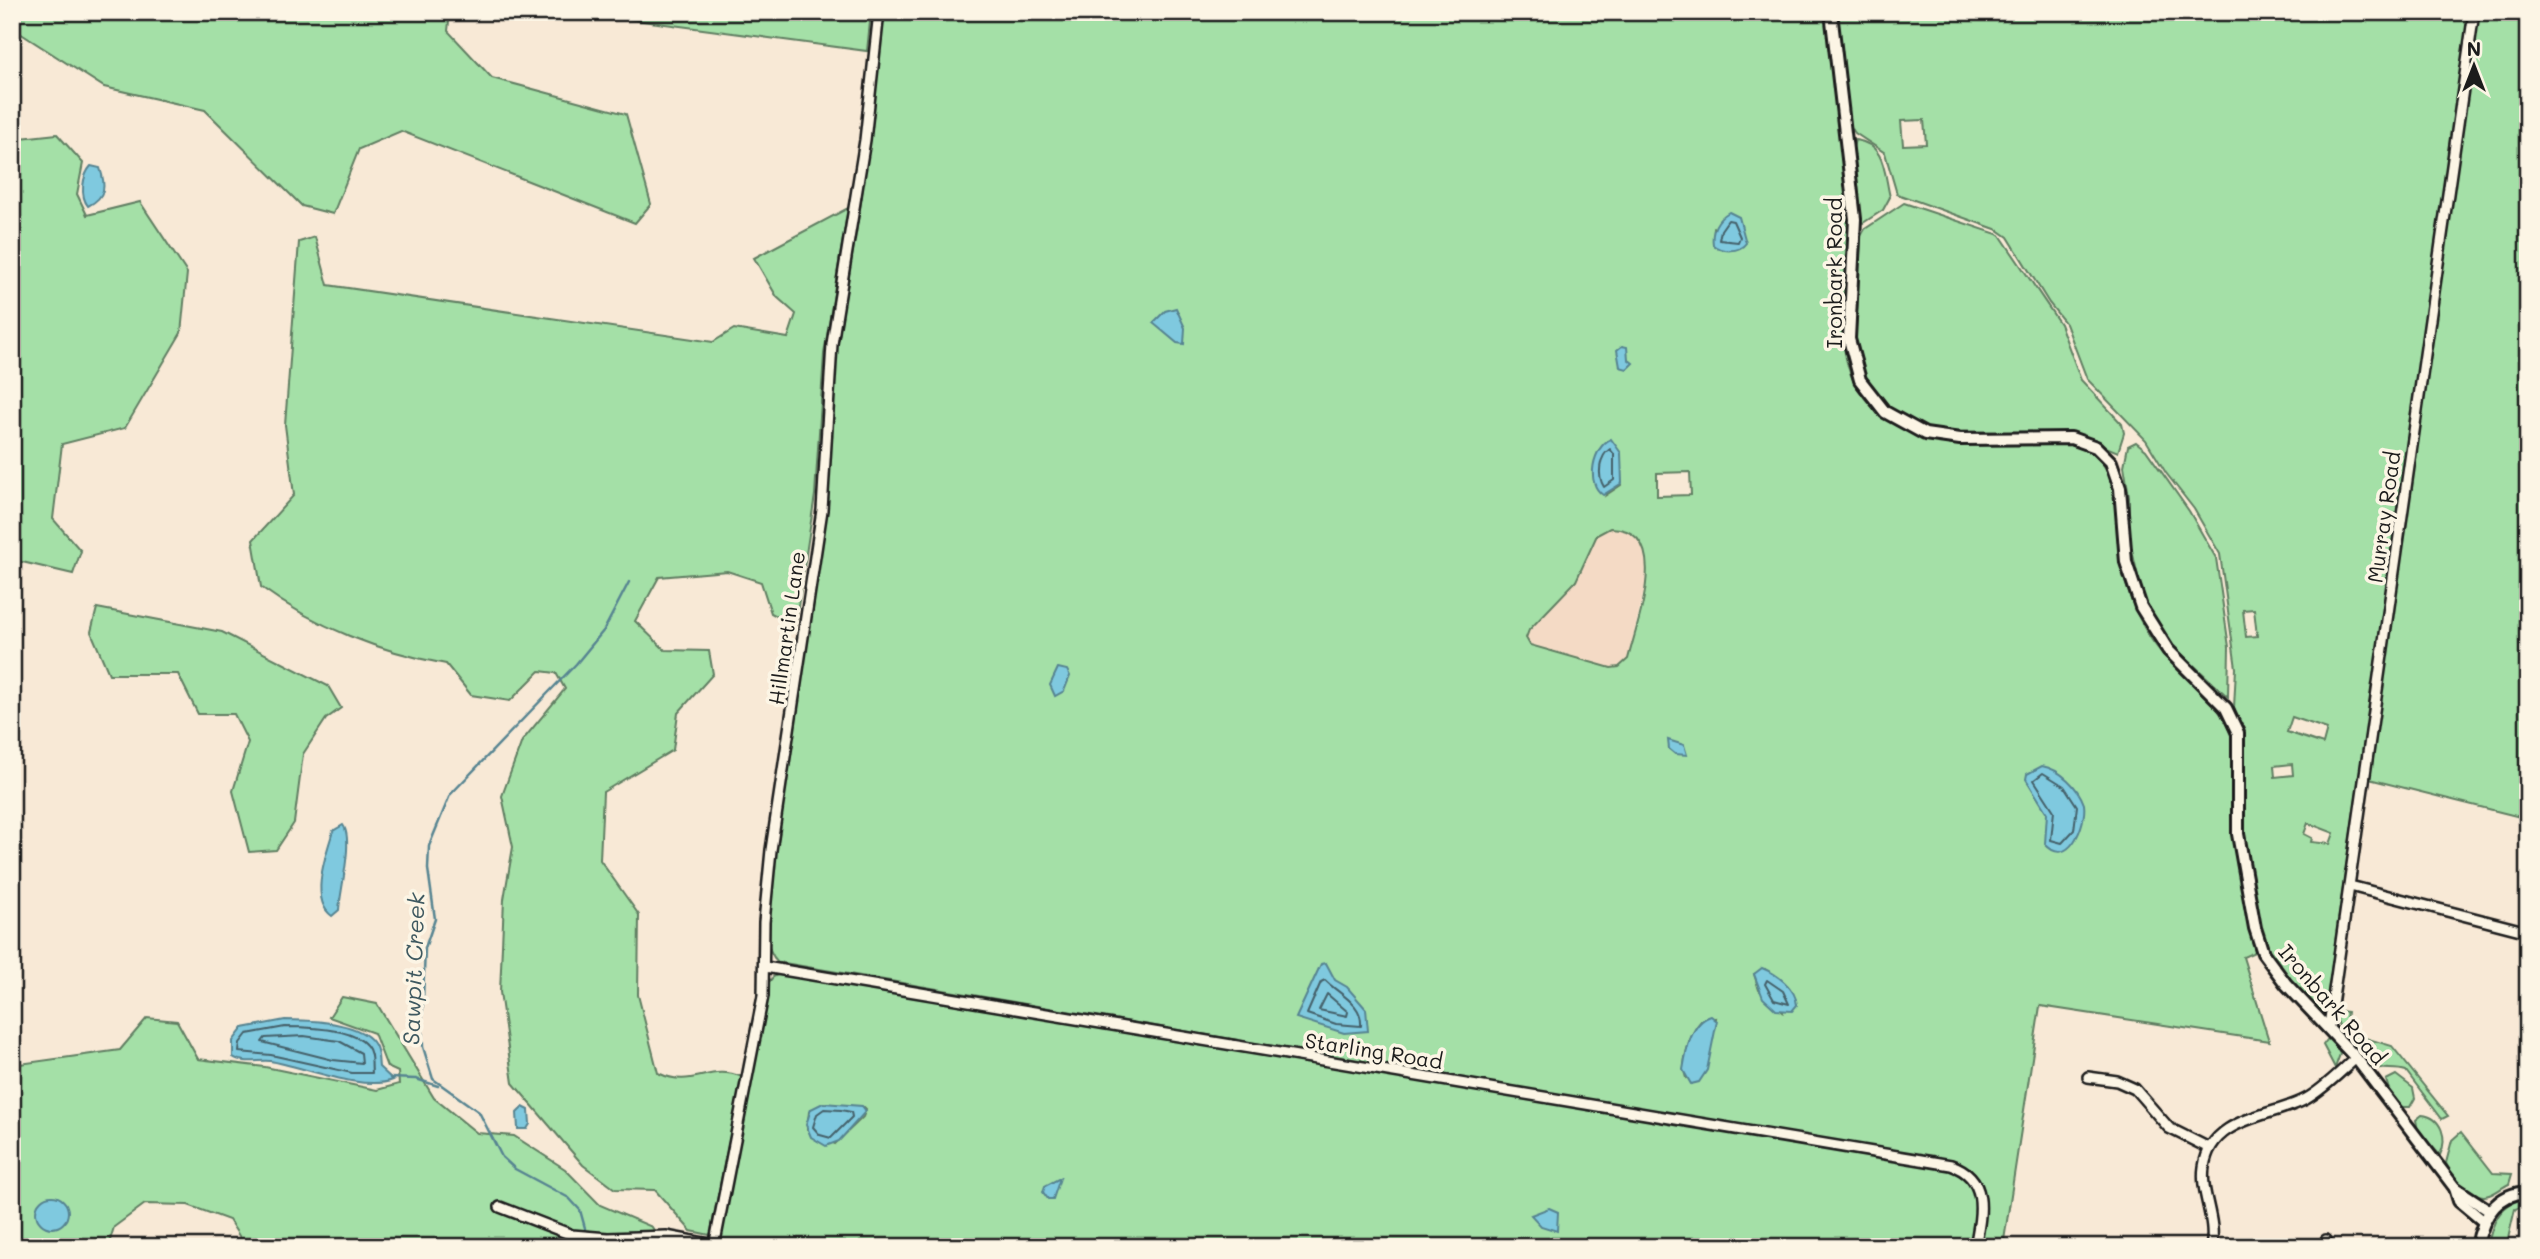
<svg xmlns="http://www.w3.org/2000/svg" width="2540" height="1259" viewBox="0 0 2540 1259" font-family="Mali,sans-serif">
  <style>
    .built { fill: #f4dac5 }
    .green { fill: #a4e0a7; stroke: #607e62; stroke-width: 2; fill-rule: evenodd }
    .water { fill: #7fc9df; stroke: #578491; stroke-width: 2 }
    .lines { fill: none; stroke-linecap: round; stroke-linejoin: round }
    .shore { stroke: #44616a; stroke-width: 2 }
    .stream { stroke: #578491; stroke-width: 2.5 }
    .minor-casing { stroke: #1c1c1c; stroke-width: 14 }
    .tertiary-casing { stroke: #1c1c1c; stroke-width: 16 }
    .minor { stroke: #fcf5e5; stroke-width: 9 }
    .tertiary { stroke: #fcf5e5; stroke-width: 10 }
    .labels { text-anchor: middle; dominant-baseline: central; stroke-width: 7; stroke-linejoin: round; paint-order: stroke }
    .street-label { font-size: 21px; fill: #1c1c1c; stroke: #fcf5e5 }
    .water-label { font-size: 23px; font-style: italic; fill: #3f5960; stroke: #fcf5e5 }
  </style>
  <rect width="100%" height="100%" fill="#f8e9d6"/>
  <filter id="ink" filterUnits="userSpaceOnUse"><feTurbulence type="fractalNoise" baseFrequency=".0143" numOctaves="2"/><feDisplacementMap in="SourceGraphic" scale="14" xChannelSelector="R" yChannelSelector="G"/><feConvolveMatrix kernelMatrix="1 2 1 2 8 2 1 2 1" color-interpolation-filters="sRGB"/></filter>
  <g filter="url(#ink)">
    <path class="built" d="M1610 528 1629 531 1640 538 1647 557 1645 586 1628 659 1619 667 1611 668 1530 645 1526 638 1529 630 1576 581 1597 535Z"/>
    <g class="green">
      <path d="M12 12H450L448 31 492 78 626 114 651 204 635 223 401 131 359 149 333 214 302 206 205 110 104 87 12 28Z"/>
      <path d="M575 12H871L867 51Z"/>
      <path d="M884 12H1826C1833 81 1845 149 1849 218 1853 272 1828 342 1858 389 1897 449 1962 445 2025 443 2045 442 2068 440 2087 450 2125 471 2114 526 2120 562 2123 576 2127 589 2132 602 2140 620 2148 638 2162 653 2190 683 2226 703 2234 747L2232 831 2249 930 2257 951 2243 957 2269 1041 2040 1006 2003 1247H1981C1983 1211 1998 1172 1951 1161L778 962C760 946 769 909 771 887L828 498 836 353 861 202ZM1714 228 1736 249H1720L1713 245ZM1621 460V485L1606 495ZM1690 472 1691 495 1657 496V473ZM1610 528C1674 529 1637 622 1628 659L1619 667 1611 668 1530 645 1526 638 1529 630 1576 581 1597 535ZM1765 969 1788 986 1783 1012 1759 990 1754 974ZM1716 1018 1707 1066 1686 1078C1680 1064 1690 1033 1701 1021Z"/>
      <path d="M1836 12H2469L2325 1013 2319 1011 2274 962 2259 924 2243 832 2245 748 2234 708 2236 668 2220 554 2194 509 2166 473 2146 440 2087 379 2066 324 2049 303 2008 237 1998 230 1897 194 1885 153 1855 133 1849 124ZM1924 120 1926 144 1903 145 1901 121ZM2254 609 2257 636 2246 637 2243 610ZM2292 717 2327 729 2323 744 2287 732ZM2292 764 2293 775 2275 777 2274 766ZM2308 823 2334 833 2330 844 2311 842 2312 838 2304 834Z"/>
      <path d="M2478 12H2528V819L2369 779Z"/>
      <path d="M57 134 83 163 77 194 87 215 140 202 187 273 181 333 125 428 62 444 53 519 81 551 73 574 18 561 12 555V340L21 290 12 274V139Z"/>
      <path d="M1855 140C1886 144 1884 173 1890 197L1883 210 1863 223 1860 220 1852 151Z"/>
      <path d="M1904 203 2000 235 2060 324 2081 380 2122 424 2124 433 2118 452 2072 433 1937 431 1914 423 1889 407 1866 379 1855 346 1861 236 1865 229Z"/>
      <path d="M848 208 824 354 815 495 795 626 771 613 761 582 727 571 659 577 635 621 665 650 709 651 713 674 678 713 673 750 603 792 600 860 639 915 638 995 658 1073C694 1090 708 1063 742 1077L710 1235 691 1231 655 1190 615 1189 583 1165 513 1083 500 992 504 899 513 847 502 796 522 741 565 689 556 673 540 671 510 701 471 695 446 664C381 652 315 627 261 587L253 540 294 495 285 425 299 242 315 237 328 285 713 342 734 329 788 338 796 314 777 297 754 258Z"/>
      <path d="M2136 442 2146 450 2189 511 2216 558 2229 647 2228 697 2171 644 2143 597 2129 538V496L2124 466 2128 446Z"/>
      <path d="M97 608 222 632 328 686 341 708 326 719 303 754 294 823 276 850 249 852 233 791 248 742 234 714H198L178 674H109L91 632Z"/>
      <path d="M782 973 1938 1167C1985 1178 1978 1208 1971 1247H717L768 983 773 977ZM864 1107 866 1109 863 1117 835 1144 807 1129 809 1112Z"/>
      <path d="M342 997 377 1004 434 1098 477 1133 514 1136 565 1169 600 1205 652 1227 655 1232 580 1233 498 1210 564 1236 659 1238 664 1247H246L229 1220 188 1205 145 1204 114 1227 108 1247H12V1065L120 1050 147 1018 177 1021 198 1059 265 1067 377 1090 399 1084 398 1072 387 1067 374 1033 329 1017Z"/>
      <path d="M2336 1010 2347 1012 2346 1021 2355 1035 2392 1046 2448 1116 2442 1119 2406 1071C2395 1067 2382 1071 2372 1066 2357 1057 2334 1027 2336 1010Z"/>
      <path d="M2330 1036 2340 1054 2335 1068 2323 1045Z"/>
      <path d="M2396 1075 2413 1088 2415 1098 2410 1107H2402L2390 1093 2386 1080Z"/>
      <path d="M2422 1115C2442 1117 2448 1139 2440 1155L2418 1131 2416 1120Z"/>
      <path d="M2461 1132 2493 1173 2512 1174 2509 1184C2502 1187 2496 1193 2489 1195 2473 1201 2451 1176 2446 1163L2452 1140Z"/>
      <path d="M2528 1199V1205L2515 1209 2506 1247 2496 1242 2495 1247H2488C2491 1224 2501 1200 2528 1199Z"/>
    </g>
    <g class="water">
      <path d="M91 166 100 168C106 186 106 197 88 206 80 196 82 176 91 166Z"/>
      <path d="M1729 212 1739 217 1746 243C1739 253 1721 252 1713 245 1711 230 1717 219 1729 212Z"/>
      <path d="M1176 308 1185 328 1184 344 1177 343 1153 323 1165 311Z"/>
      <path d="M1622 346 1627 347 1628 359 1633 363 1627 369 1620 367 1617 350Z"/>
      <path d="M1611 439 1621 453 1622 483 1603 495C1585 484 1593 446 1611 439Z"/>
      <path d="M1058 668 1067 670 1070 676 1064 691 1055 696 1050 685Z"/>
      <path d="M1668 740 1684 745 1687 755 1675 754 1669 749Z"/>
      <path d="M2042 766C2060 769 2078 787 2084 804 2087 824 2068 870 2045 844L2047 813 2026 779 2027 774Z"/>
      <path d="M343 825C354 839 340 891 339 910L332 916C309 900 326 854 333 831Z"/>
      <path d="M1326 963 1335 980 1347 987 1366 1009 1368 1031 1344 1033 1296 1018 1321 964Z"/>
      <path d="M1762 968C1777 974 1796 988 1797 1005L1792 1011 1776 1010 1763 998 1754 974Z"/>
      <path d="M1711 1016 1717 1021 1707 1070 1699 1082 1691 1084 1683 1070C1686 1051 1691 1022 1711 1016Z"/>
      <path d="M285 1020C308 1020 362 1021 375 1045 379 1052 378 1060 379 1067L393 1080C362 1092 302 1066 270 1061 258 1060 243 1064 233 1057V1041L243 1028Z"/>
      <path d="M823 1103 862 1106 866 1111 839 1141 826 1146 811 1137 806 1125 811 1109Z"/>
      <path d="M523 1107 529 1110 530 1124 527 1129H518L517 1113Z"/>
      <path d="M1060 1178 1053 1199H1048L1043 1192 1045 1186Z"/>
      <circle cx="52" cy="1212" r="16"/>
      <path d="M1549 1208 1558 1212 1557 1231 1541 1226 1531 1215Z"/>
    </g>
    <g class="lines">
      <g class="shore">
        <path d="M1728 220 1733 221 1740 237 1738 242 1719 240 1721 230Z"/>
        <path d="M1610 449 1614 454V480L1604 487C1597 476 1599 456 1610 449Z"/>
        <path d="M2043 773 2064 786 2077 806 2074 830 2062 843 2051 840 2054 811 2034 780Z"/>
        <path d="M1325 980C1338 994 1363 1003 1361 1026L1336 1024 1307 1014 1321 982Z"/>
        <path d="M1767 980 1783 991 1789 1004 1774 1000 1765 984Z"/>
        <path d="M1327 994 1348 1012 1347 1016 1319 1010Z"/>
        <path d="M285 1027C305 1027 354 1028 367 1046 373 1053 371 1064 372 1073H352L271 1055 239 1052 240 1043 247 1034Z"/>
        <path d="M304 1036 339 1041 361 1053 362 1063 333 1060 262 1042 265 1038Z"/>
        <path d="M841 1110 851 1112 852 1117 831 1138 820 1135 813 1127 817 1114 824 1109Z"/>
      </g>
      <g class="stream">
        <path d="M390 1078 416 1079 438 1086"/>
        <path d="M585 1228 580 1210 569 1198 515 1169 502 1157 479 1112 433 1079 423 1047 422 1024 425 948 435 919 428 869 429 846 450 795 576 664 604 630 629 582"/>
        <path d="M587 1246 588 1247"/>
      </g>
      <defs>
        <g id="minor">
          <path d="M2350 886 2528 932"/>
          <path d="M765 967 1951 1165C1990 1178 1981 1215 1975 1247"/>
          <path d="M2329 1026 2474 12"/>
          <path d="M2088 1077 2117 1081 2135 1089 2169 1128 2209 1148"/>
          <path d="M500 1207 572 1235 608 1238 666 1236 714 1245"/>
          <path d="M714 1247 763 996 764 922 771 850 822 510 832 344 865 140 879 12"/>
          <path d="M2211 1247C2217 1219 2200 1194 2204 1167 2211 1116 2270 1118 2306 1099 2324 1089 2340 1072 2356 1058"/>
          <path d="M2326 1247V1240"/>
        </g>
        <g id="tertiary">
          <path d="M1831 12 1855 219 1849 339 1860 380 1885 412 1925 434 1960 439 2071 438 2096 447 2111 462 2120 488 2126 562 2141 607 2168 650 2226 708 2238 733V834L2255 928 2263 953 2286 984 2356 1058 2455 1188 2459 1201 2483 1221"/>
          <path d="M2455 1188 2490 1211"/>
          <path d="M2477 1247C2482 1218 2496 1193 2528 1192"/>
        </g>
      </defs>
      <use href="#minor" class="minor-casing"/>
      <use href="#tertiary" class="tertiary-casing"/>
      <use href="#minor" class="minor"/>
      <use href="#tertiary" class="tertiary"/>
    </g>
  </g>
  <g class="labels">
    <g class="street-label">
      <text transform="translate(1833 273) rotate(-90)">Ironbark Road</text>
      <text transform="translate(2383 517) rotate(-82)">Murray Road</text>
      <text transform="translate(786 628) rotate(-82)">Hillmartin Lane</text>
      <text transform="translate(2333 1004) rotate(49)">Ironbark Road</text>
      <text transform="translate(1374 1050) rotate(9)">Starling Road</text>
    </g>
    <g class="water-label">
      <text transform="translate(413 969) rotate(-88)">Sawpit Creek</text>
    </g>
  </g>
  <rect width="2540" height="1259" fill="none" stroke="#fcf5e5" stroke-width="42"/>
  <rect x="21" y="21" width="2498" height="1217" fill="none" stroke="#1c1c1c" stroke-width="2.5" filter="url(#ink)"/>
  <g transform="translate(2474 66)" stroke="#fcf5e5" stroke-width="5" paint-order="stroke">
  <path d="M0-5L12 26L0 18L-12 26Z" fill="#1c1c1c"/>
  <text y="-10" font-size="19" font-weight="bold" text-anchor="middle" fill="#1c1c1c">N</text>
  </g>
</svg>
